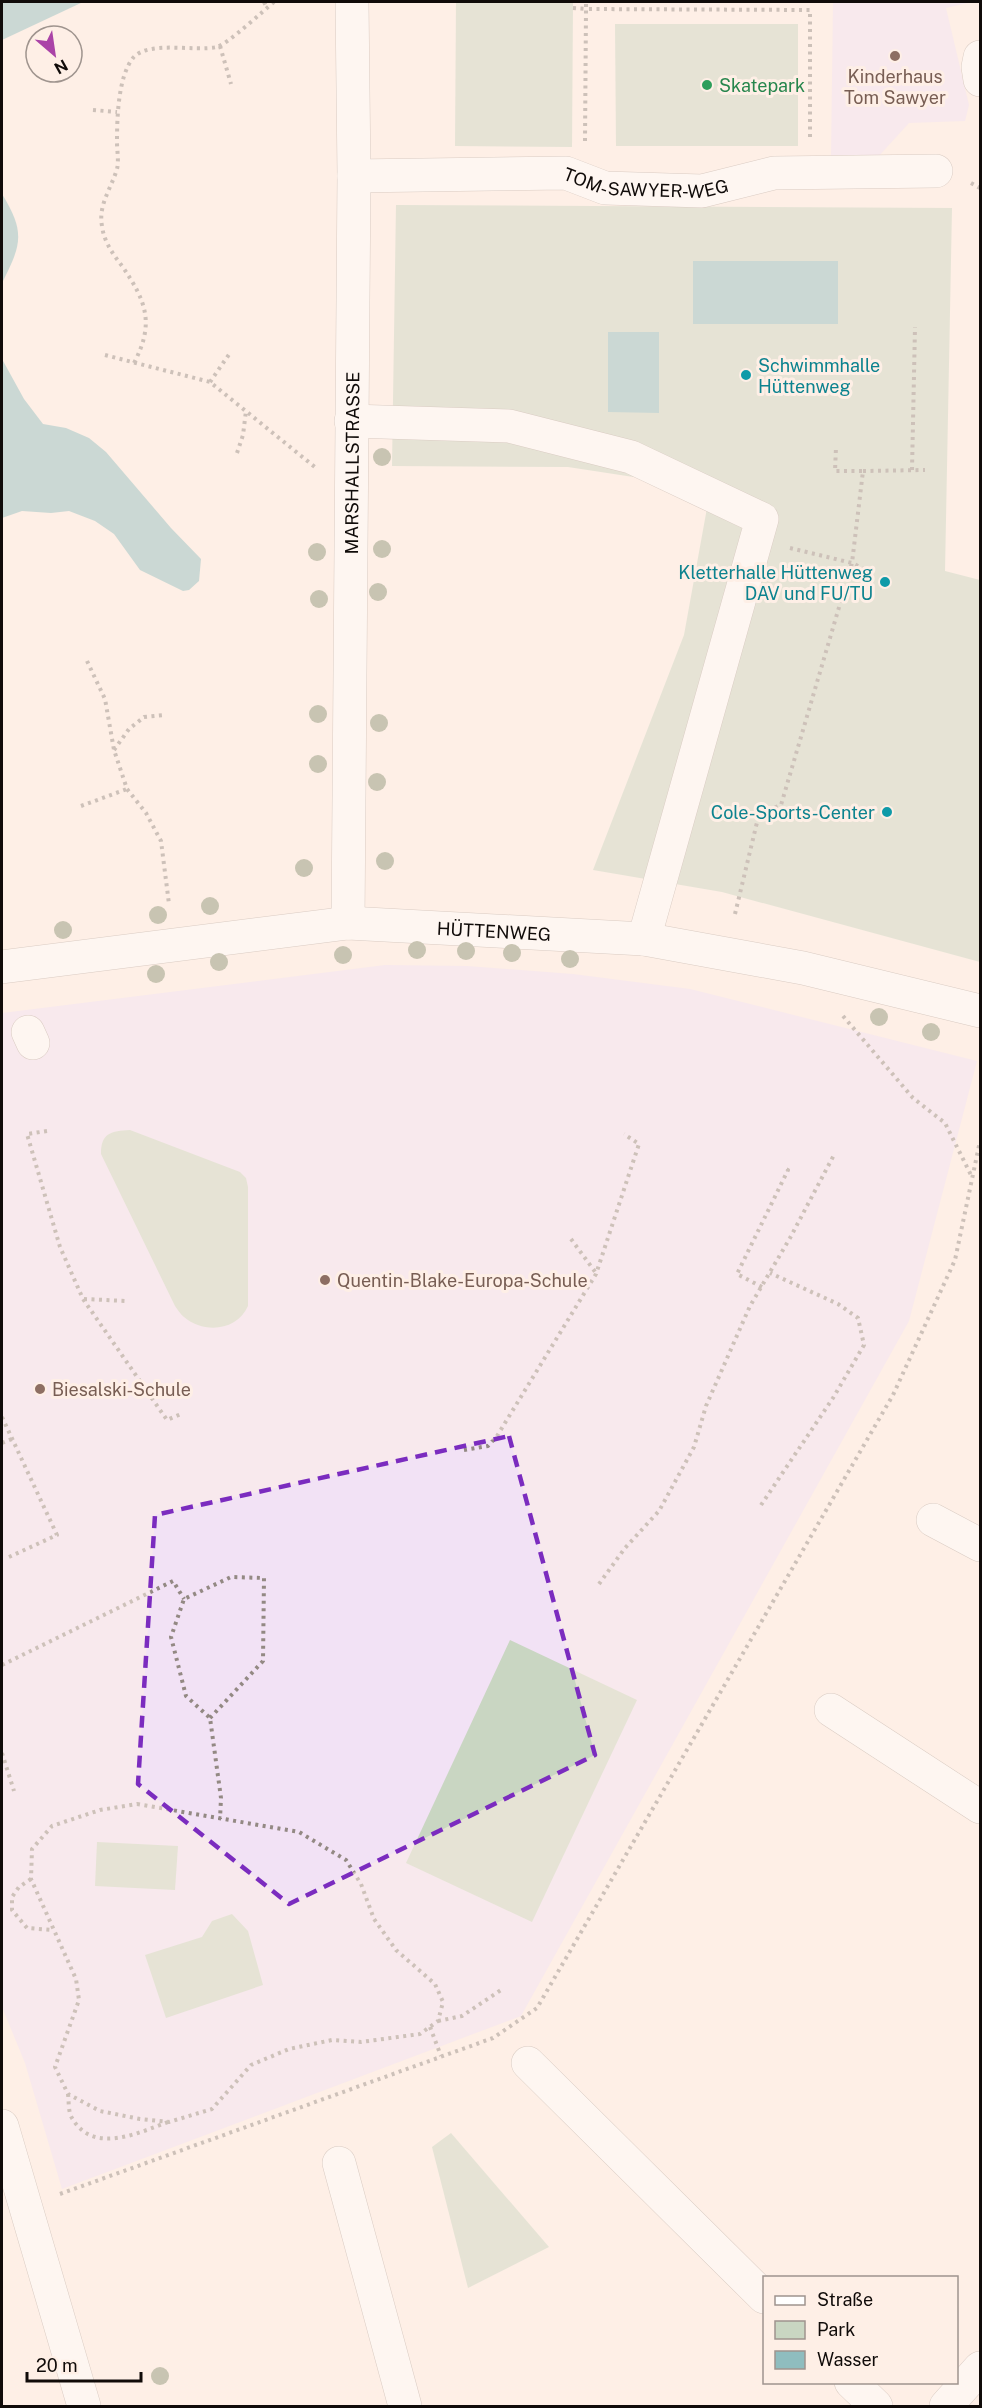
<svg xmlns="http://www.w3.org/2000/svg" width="982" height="2408" viewBox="0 0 982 2408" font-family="'Public Sans',sans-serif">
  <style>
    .education { fill: #f2e2f5 }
    .green { fill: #c9d6c2 }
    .water { fill: #8fbdbf }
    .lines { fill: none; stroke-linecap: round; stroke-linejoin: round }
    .minor-casing { stroke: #b0a29a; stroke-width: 34 }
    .major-casing { stroke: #b0a29a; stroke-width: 34 }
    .path { stroke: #938983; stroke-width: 4; stroke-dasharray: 3 4.5; stroke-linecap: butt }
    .minor { stroke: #fff; stroke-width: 33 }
    .major { stroke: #fff; stroke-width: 33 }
    .tree { fill: #889073 }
    .marked { fill: none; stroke: #7b2cbf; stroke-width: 4.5; stroke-dasharray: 12 8; stroke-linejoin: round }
    .education-dot { fill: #8d6e63; stroke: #feefe6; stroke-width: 2 }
    .leisure-dot { fill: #2e9e5b; stroke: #feefe6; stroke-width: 2 }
    .culture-dot { fill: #0f9aa8; stroke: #feefe6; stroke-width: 2 }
    .labels { text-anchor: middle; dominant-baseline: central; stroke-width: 6; stroke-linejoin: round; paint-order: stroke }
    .education-label { font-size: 18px; fill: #785e54; stroke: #feefe6; text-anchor: start }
    .leisure-label { font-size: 18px; fill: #27864d; stroke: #feefe6; text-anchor: start }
    .street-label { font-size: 18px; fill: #100b09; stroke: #feefe6 }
    .culture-label { font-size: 18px; fill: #0d838f; stroke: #feefe6; text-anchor: end }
  </style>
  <rect width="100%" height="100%" fill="#feefe6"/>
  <g class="education">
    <path d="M833 2H972L946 8 969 105 965 121 909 123 877 158 831 157Z"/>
    <path d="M385 965 467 966 573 974 690 989 977 1061 909 1321 521 2016 62 2189 25 2063 2 2007V1013Z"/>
  </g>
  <g class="green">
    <path d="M456 2H573L572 147 455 146Z"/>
    <path d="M615 24H798V146H616Z"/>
    <path d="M396 205 952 208 945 571 980 580V962L722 892 593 870 684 635 707 508 640 478 568 467 392 466Z"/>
    <path d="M130 1130 240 1172 246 1178 248 1187V1306C237 1331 204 1334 184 1317 181 1315 178 1310 175 1306L101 1154C101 1133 111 1131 130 1130Z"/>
    <path d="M510 1640 637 1700 532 1922 406 1863Z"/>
    <path d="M97 1842 178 1846 175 1890 95 1886Z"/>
    <path d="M232 1914 248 1931 263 1985 166 2018 145 1955 202 1937 212 1921Z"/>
    <path d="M451 2133 549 2247 468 2288 432 2147Z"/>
  </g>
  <g class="water">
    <path d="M2 2H83L2 40Z"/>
    <path d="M2 194C26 233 21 245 2 283Z"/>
    <rect x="693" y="261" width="145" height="63"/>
    <path d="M608 332H659V413L608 412Z"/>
    <path d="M2 359 24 399 43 424 66 428 89 438 106 452 171 528 201 559 199 581 189 590 183 591 140 570 114 534 95 521 69 511 51 513 22 511 2 518Z"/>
  </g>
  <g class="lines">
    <defs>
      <g id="minor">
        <path d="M980 57 978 67 980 80"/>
        <path id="s1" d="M354 176 566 173 605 188 702 191 774 173 936 171"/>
        <path d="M351 421 509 426 631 457 762 519 644 939"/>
        <path id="s2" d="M348 923 354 176 352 2"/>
        <path d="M28 1032 33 1043"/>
        <path d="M933 1520 980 1545"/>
        <path d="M831 1710 980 1807"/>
        <path d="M528 2063 764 2297"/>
        <path d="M2 2126 84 2406"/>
        <path d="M339 2163 405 2406"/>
        <path d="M851 2382 876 2406"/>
        <path d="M946 2406 980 2368"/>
      </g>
      <g id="major">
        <path id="s3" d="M2 967 348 923 644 939 803 968 980 1011"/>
      </g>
    </defs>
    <use href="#minor" class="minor-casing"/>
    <use href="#major" class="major-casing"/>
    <g class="path">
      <path d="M264 2 267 8"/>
      <path d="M573 8 586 9V2"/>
      <path d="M220 46 231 84"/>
      <path d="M93 110 117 112"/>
      <path d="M585 141 586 9 810 10V138"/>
      <path d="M971 183 980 188"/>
      <path d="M105 355 210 382 316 468"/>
      <path d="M134 363C155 323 146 301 122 266 113 254 104 242 102 226 98 205 111 189 117 169 119 161 117 151 117 142 117 118 118 77 133 58 148 40 195 52 217 47 229 43 263 11 274 2"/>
      <path d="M210 382 230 353"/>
      <path d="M237 453 243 435 246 411"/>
      <path d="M912 470 915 327"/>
      <path d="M863 471 925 470"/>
      <path d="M790 548 852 563 864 569"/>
      <path d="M87 661 105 699 114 750 127 789 146 813 161 841 169 904"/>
      <path d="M114 750 129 729 144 717 164 715"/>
      <path d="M81 806 127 789"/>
      <path d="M735 914 759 814 781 805 852 563 863 471H835L836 447"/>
      <path d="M843 1016 913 1098 945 1123 972 1177"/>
      <path d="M47 1131 27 1134 60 1247 83 1299 167 1420 181 1414"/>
      <path d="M571 1239 596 1273"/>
      <path d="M762 1287 737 1274 788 1170 783 1168"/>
      <path d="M84 1299 127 1301"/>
      <path d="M2 1417 57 1535 9 1557"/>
      <path d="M2 1443 12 1439"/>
      <path d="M464 1450 488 1446 497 1436 596 1274 639 1144 624 1134"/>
      <path d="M761 1505 833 1398 864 1345 858 1318 838 1304 770 1273"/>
      <path d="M599 1584 625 1548 659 1511 694 1447 706 1406 750 1306 790 1238 835 1153"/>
      <path d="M2 1665 173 1581 184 1599"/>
      <path d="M210 1718 263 1661 264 1578 231 1577 184 1599 171 1637 186 1696 210 1718 221 1798 220 1819"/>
      <path d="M2 1753 14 1791"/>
      <path d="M137 1804 299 1832 346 1860 361 1884 374 1919 396 1950 435 1984 443 2002 438 2021 420 2034 361 2042 332 2040 289 2049 251 2065 212 2109 169 2122 140 2119 100 2111 68 2094 55 2067 79 2000 76 1979 31 1879 32 1849 52 1826 100 1810Z"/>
      <path d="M31 1879 19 1887 12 1897V1910L27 1928 52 1930"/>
      <path d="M438 2021 462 2016 501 1990"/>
      <path d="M430 2027 441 2056"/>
      <path d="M68 2094C69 2101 68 2112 72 2118 93 2155 138 2133 168 2122"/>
      <path d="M60 2194 493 2038 537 2008 893 1395 955 1260 980 1141"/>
    </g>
    <use href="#minor" class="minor"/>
    <use href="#major" class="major"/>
  </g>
  <g class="tree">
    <circle cx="382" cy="457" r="9"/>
    <circle cx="382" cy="549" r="9"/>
    <circle cx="317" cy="552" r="9"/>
    <circle cx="378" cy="592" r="9"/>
    <circle cx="319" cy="599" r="9"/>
    <circle cx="318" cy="714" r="9"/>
    <circle cx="379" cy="723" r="9"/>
    <circle cx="318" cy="764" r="9"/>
    <circle cx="377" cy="782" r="9"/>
    <circle cx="385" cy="861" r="9"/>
    <circle cx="304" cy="868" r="9"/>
    <circle cx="210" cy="906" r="9"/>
    <circle cx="158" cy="915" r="9"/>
    <circle cx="63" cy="930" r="9"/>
    <circle cx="417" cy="950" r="9"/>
    <circle cx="466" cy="951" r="9"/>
    <circle cx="512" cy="953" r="9"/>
    <circle cx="343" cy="955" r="9"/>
    <circle cx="570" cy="959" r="9"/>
    <circle cx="219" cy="962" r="9"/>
    <circle cx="156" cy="974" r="9"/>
    <circle cx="879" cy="1017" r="9"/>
    <circle cx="931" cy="1032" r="9"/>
    <circle cx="160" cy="2376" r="9"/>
  </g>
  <path d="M0 0H982V2408H0ZM509 1436 595 1755 289 1904 138 1784 155 1515Z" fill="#feefe6" fill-opacity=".55" fill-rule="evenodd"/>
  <path class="marked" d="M509 1436 595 1755 289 1904 138 1784 155 1515Z"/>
  <g class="education-dot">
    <circle cx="895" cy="56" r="6"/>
    <circle cx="325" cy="1280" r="6"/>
    <circle cx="40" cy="1389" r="6"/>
  </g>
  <circle class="leisure-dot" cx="707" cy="85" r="6"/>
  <g class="culture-dot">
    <circle cx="746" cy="375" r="6"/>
    <circle cx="885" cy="582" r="6"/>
    <circle cx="887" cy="812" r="6"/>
  </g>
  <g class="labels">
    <g class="education-label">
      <text x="895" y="76" text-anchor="middle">Kinderhaus<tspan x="895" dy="21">Tom Sawyer</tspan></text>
      <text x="337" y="1280">Quentin-Blake-Europa-Schule</text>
      <text x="52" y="1389">Biesalski-Schule</text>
    </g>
    <g class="leisure-label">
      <text x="719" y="85">Skatepark</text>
    </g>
    <g class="street-label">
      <text stroke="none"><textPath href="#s1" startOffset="294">TOM-SAWYER-WEG</textPath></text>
      <text stroke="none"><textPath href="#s2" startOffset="460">MARSHALLSTRASSE</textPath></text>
      <text stroke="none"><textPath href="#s3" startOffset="495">HÜTTENWEG</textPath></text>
    </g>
    <g class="culture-label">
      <text x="758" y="365" text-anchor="start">Schwimmhalle<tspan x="758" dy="21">Hüttenweg</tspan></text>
      <text x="873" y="572">Kletterhalle Hüttenweg<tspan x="873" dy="21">DAV und FU/TU</tspan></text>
      <text x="875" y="812">Cole-Sports-Center</text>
    </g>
  </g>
  <rect width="982" height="2408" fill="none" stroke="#100b09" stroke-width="6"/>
  <rect x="763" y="2276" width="195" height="108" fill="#feefe6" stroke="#9f948e" stroke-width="1.5"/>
  <rect x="775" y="2296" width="30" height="9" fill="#ffffff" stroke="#9f948e" stroke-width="1.5"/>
  <text x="817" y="2306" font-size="18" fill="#100b09">Straße</text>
  <rect x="775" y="2321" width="30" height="18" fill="#c9d6c2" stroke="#9f948e" stroke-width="1.5"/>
  <text x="817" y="2336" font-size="18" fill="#100b09">Park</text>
  <rect x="775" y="2351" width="30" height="18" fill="#8fbdbf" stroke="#9f948e" stroke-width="1.5"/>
  <text x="817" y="2366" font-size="18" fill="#100b09">Wasser</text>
  <g transform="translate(54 54) rotate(151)"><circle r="28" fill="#feefe6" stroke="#9f948e" stroke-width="1.5"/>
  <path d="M0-4.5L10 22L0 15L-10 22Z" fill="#aa43a7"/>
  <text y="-9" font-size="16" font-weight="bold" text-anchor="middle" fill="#100b09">N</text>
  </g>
  <path d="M27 2372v9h114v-9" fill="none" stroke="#100b09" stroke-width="3"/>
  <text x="36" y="2372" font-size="18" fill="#100b09" stroke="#feefe6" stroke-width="4.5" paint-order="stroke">20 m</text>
</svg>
